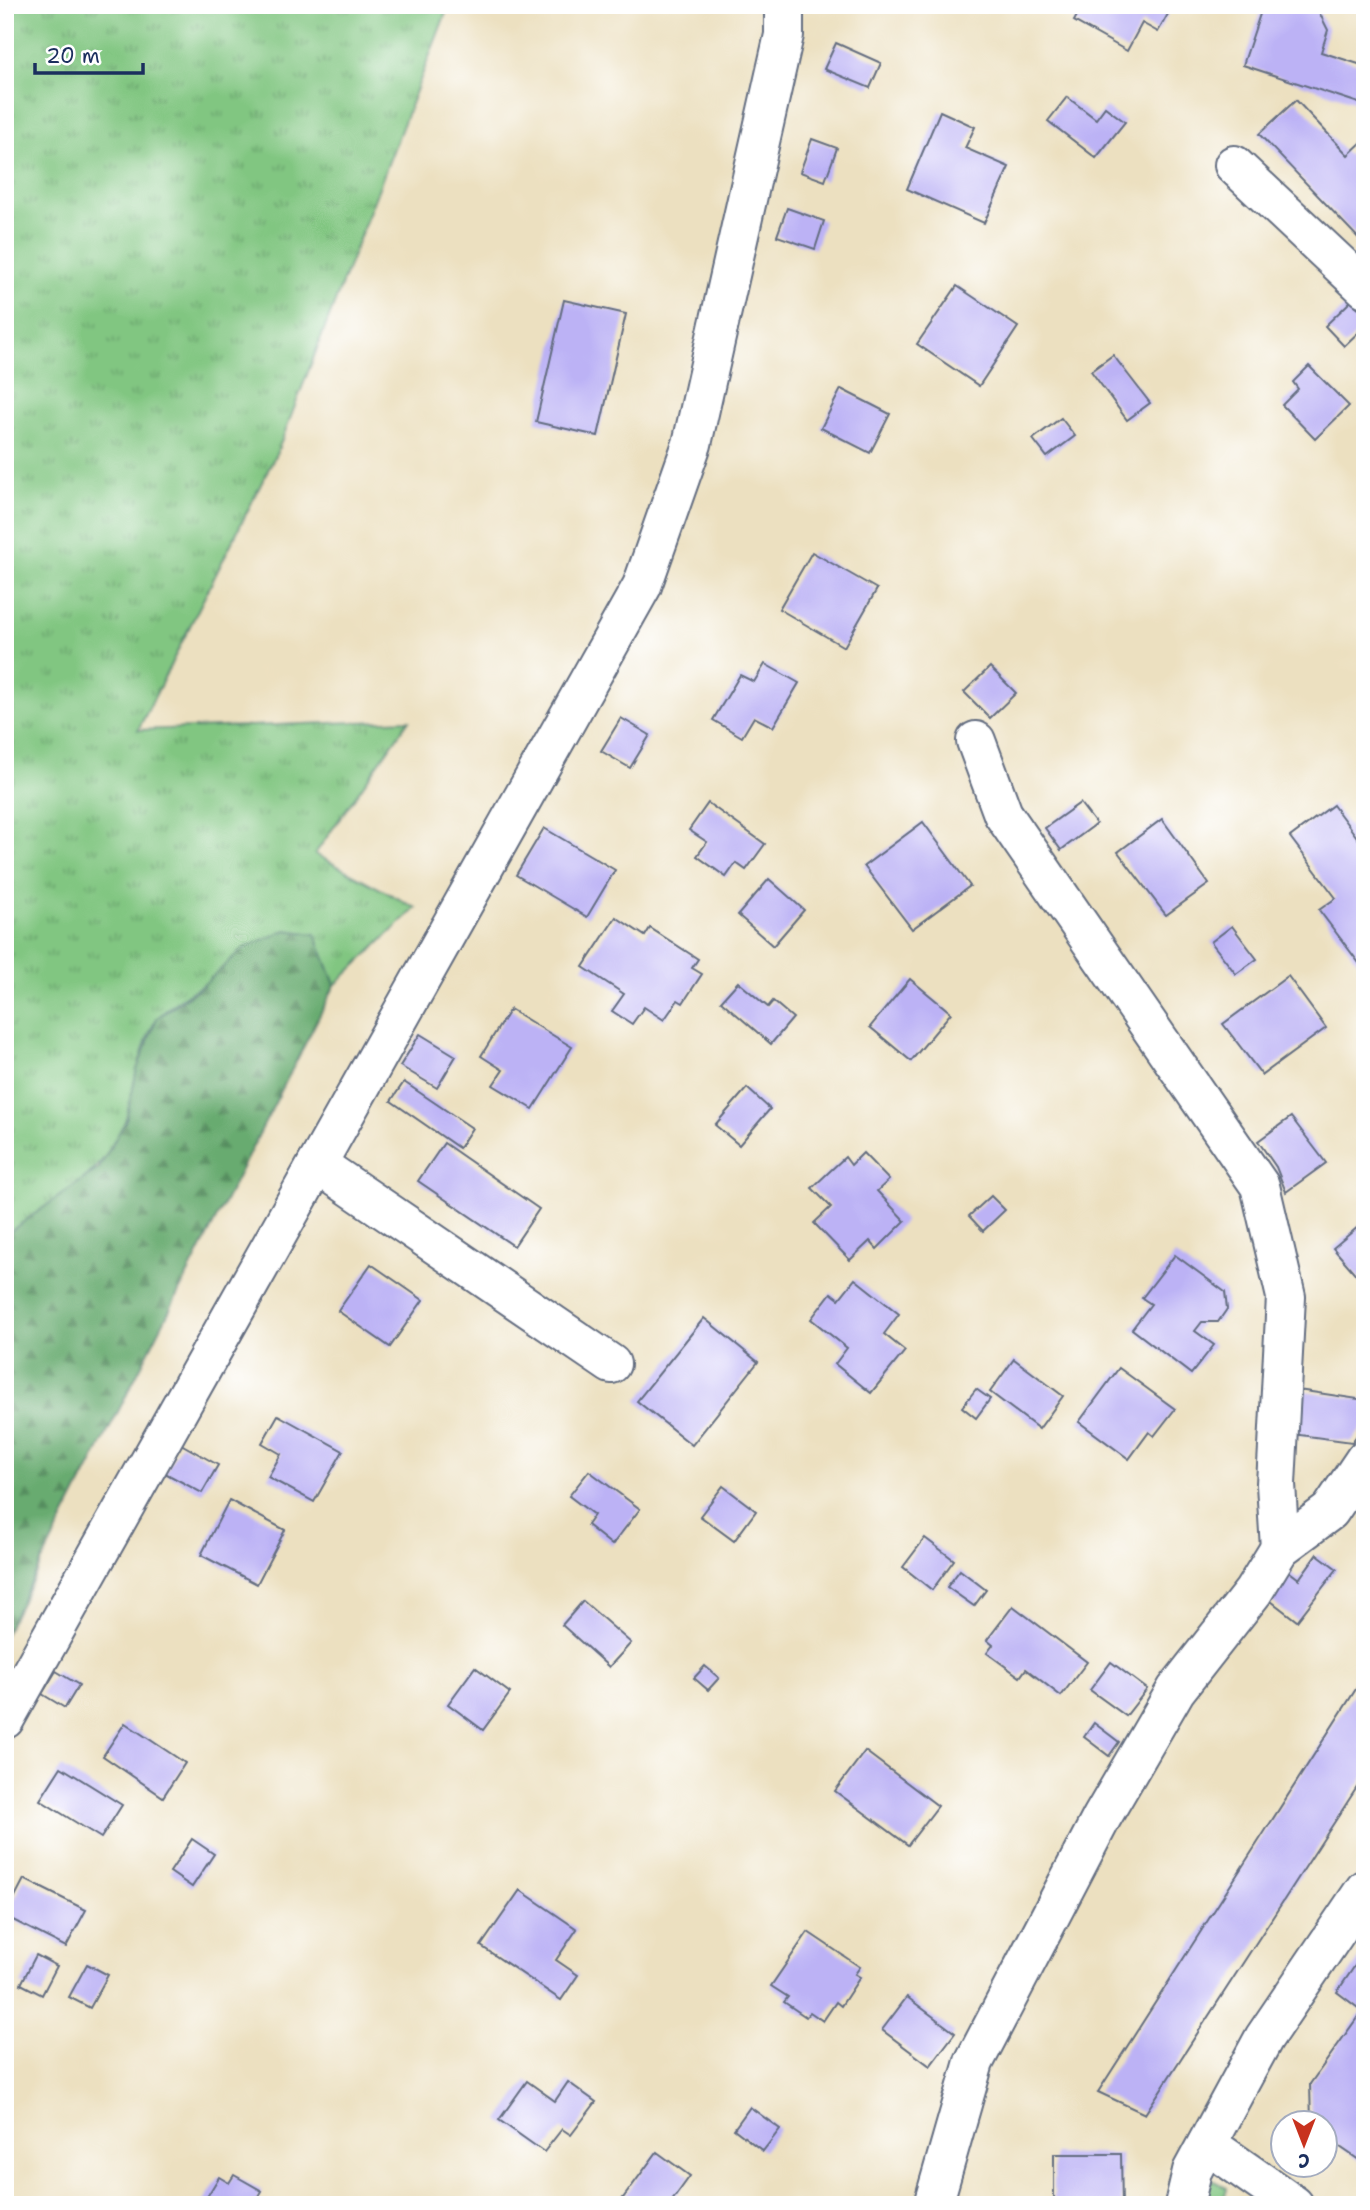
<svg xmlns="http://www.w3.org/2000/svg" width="1370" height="2210" viewBox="0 0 1370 2210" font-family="'Shantell Sans',sans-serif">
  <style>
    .grass { fill: url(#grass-tufts); stroke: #4e7a70; stroke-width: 2 }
    .forest { fill: url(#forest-firs); stroke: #426d66; stroke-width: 2 }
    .building { fill: #bcb2f5 }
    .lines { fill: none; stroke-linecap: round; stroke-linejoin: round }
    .minor-casing { stroke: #646d80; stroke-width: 42 }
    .minor { stroke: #fff; stroke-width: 38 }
  </style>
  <defs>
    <pattern id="grass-tufts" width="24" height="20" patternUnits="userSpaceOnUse" patternTransform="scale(1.75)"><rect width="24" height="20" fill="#81c681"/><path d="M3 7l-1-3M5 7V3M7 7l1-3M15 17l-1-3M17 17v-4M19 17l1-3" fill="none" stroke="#69a16d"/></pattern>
    <pattern id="forest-firs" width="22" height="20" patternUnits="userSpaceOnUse" patternTransform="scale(1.75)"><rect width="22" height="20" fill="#68ab6f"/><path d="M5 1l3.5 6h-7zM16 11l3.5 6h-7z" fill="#558c5e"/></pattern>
  </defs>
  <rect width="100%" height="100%" fill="#fff"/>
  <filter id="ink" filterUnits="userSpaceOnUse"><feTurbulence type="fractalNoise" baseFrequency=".0143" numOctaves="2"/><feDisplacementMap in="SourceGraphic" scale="14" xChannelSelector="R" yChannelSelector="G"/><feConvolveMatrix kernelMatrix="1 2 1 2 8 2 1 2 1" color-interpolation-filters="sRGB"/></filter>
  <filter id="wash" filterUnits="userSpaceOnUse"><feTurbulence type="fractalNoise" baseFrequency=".00686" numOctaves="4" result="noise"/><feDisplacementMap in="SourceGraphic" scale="28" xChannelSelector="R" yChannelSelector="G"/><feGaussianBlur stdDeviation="1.57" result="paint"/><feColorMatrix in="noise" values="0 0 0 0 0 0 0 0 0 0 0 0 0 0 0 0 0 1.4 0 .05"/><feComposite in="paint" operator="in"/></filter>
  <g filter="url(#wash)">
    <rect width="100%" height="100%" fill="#ece0c0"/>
    <g class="grass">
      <path d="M5 5H449L278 450 138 730 409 720 315 854 416 908 335 985 315 934C270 954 192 982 159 1017 142 1034 134 1094 126 1118 109 1174 50 1203 5 1235Z"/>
      <path d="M1212 2180 1227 2188 1222 2205H1201Z"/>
    </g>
    <path class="forest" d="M286 930 315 934 335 985 5 1634V1235L99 1168 126 1120 137 1069 157 1018 201 987 244 948Z"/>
    <g id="blocks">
      <g class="building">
        <rect x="518" y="5" width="17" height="6"/>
        <path d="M1083 5H1173L1158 32 1142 23 1127 51 1074 21Z"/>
        <path d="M1263 5H1299L1319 12 1328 30 1321 52 1365 66V105L1243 65Z"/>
        <path d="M836 43 881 63 870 88 824 69Z"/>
        <path d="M1067 97 1096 119 1105 107 1125 122 1096 158 1048 121Z"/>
        <path d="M1296 100 1348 155 1365 139V245L1259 134Z"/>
        <path d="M940 111 975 127 965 148 1009 167 984 223 907 189Z"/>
        <path d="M812 139 837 148 825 181 800 172Z"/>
        <path d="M787 208 824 221 815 249 777 236Z"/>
        <path d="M957 286 1018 327 979 386 917 344Z"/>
        <path d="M564 300 626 314 598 436 536 422Z"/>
        <path d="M1351 301 1365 314V326L1344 346 1325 326Z"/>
        <path d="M1113 355 1150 403 1127 420 1091 371Z"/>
        <path d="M1309 366 1349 406 1315 439 1282 405 1298 389 1293 382Z"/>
        <path d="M841 389 890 414 870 453 821 428Z"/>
        <path d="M1061 418 1075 436 1047 457 1033 439Z"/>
        <path d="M812 552 877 589 844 647 779 609Z"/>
        <path d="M765 664 799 683 773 727 754 717 742 737 713 720 740 675 754 682Z"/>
        <path d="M990 667 1016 693 990 718 964 692Z"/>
        <path d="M621 718 650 735 630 768 601 751Z"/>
        <path d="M708 803 765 844 746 870 736 863 726 877 697 856 707 842 689 830Z"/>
        <path d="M1080 803 1096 824 1061 850 1045 828Z"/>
        <path d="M1333 805 1365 848V971L1319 910 1336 898 1290 837Z"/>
        <path d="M1162 819 1209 884 1166 915 1118 852Z"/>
        <path d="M923 822 970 886 912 929 864 866Z"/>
        <path d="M544 828 615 870 587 917 516 875Z"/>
        <path d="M769 879 804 910 773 946 738 915Z"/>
        <path d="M616 917 645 936 650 928 698 959 692 968 702 974 683 1003 678 1000 664 1020 644 1007 632 1024 612 1011 624 994 583 967Z"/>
        <path d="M1232 926 1257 959 1236 974 1211 942Z"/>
        <path d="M1288 976 1326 1028 1262 1075 1223 1024Z"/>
        <path d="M910 979 951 1013 911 1061 870 1027Z"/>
        <path d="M738 982 768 1007 773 1001 793 1018 771 1044 721 1001Z"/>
        <path d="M510 1009 572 1047 533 1109 493 1085 503 1070 481 1056Z"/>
        <path d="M420 1034 456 1056 437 1088 400 1066Z"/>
        <path d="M404 1082 472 1128 459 1148 391 1101Z"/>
        <path d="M747 1088 770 1109 739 1145 715 1125Z"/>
        <path d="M1291 1117 1326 1163 1286 1192 1276 1167 1258 1141Z"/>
        <path d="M444 1143 539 1209 514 1246 418 1181Z"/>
        <path d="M863 1153 889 1180 877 1191 905 1221 877 1249 870 1241 850 1260 814 1223 831 1207 812 1188 845 1157 851 1165Z"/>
        <path d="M991 1196 1005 1210 983 1231 969 1216Z"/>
        <path d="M1365 1221V1285L1333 1248Z"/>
        <path d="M1175 1255 1225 1292 1227 1309 1218 1322H1202L1195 1331 1214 1345 1191 1374 1132 1329 1151 1304 1142 1298Z"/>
        <path d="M371 1264 423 1300 390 1347 338 1311Z"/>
        <path d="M855 1279 899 1314 884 1334 905 1351 871 1393 835 1364 847 1348 811 1319 831 1293 839 1299Z"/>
        <path d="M704 1318 758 1362 692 1445 637 1401Z"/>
        <path d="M1014 1359 1063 1396 1039 1429 990 1392Z"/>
        <path d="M1119 1368 1175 1409 1154 1436 1149 1432 1129 1459 1079 1422Z"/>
        <path d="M976 1389 990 1399 976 1418 962 1407Z"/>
        <path d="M1298 1390 1365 1400V1424L1352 1442 1292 1434Z"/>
        <path d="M278 1415 343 1451 314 1502 268 1477 281 1454 262 1443Z"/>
        <path d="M181 1444 218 1465 202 1493 165 1473Z"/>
        <path d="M589 1471 640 1509 612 1545 587 1525 594 1515 569 1496Z"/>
        <path d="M723 1486 756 1511 734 1541 700 1516Z"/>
        <path d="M229 1500 285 1530 257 1584 201 1555Z"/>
        <path d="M925 1538 954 1560 932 1590 903 1567Z"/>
        <path d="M1317 1554 1337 1569 1297 1621 1267 1598 1287 1570 1299 1579Z"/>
        <path d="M960 1570 986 1590 974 1606 947 1587Z"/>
        <path d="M583 1601 631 1643 609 1667 562 1625Z"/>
        <path d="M1013 1606 1087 1662 1061 1696 1026 1669 1020 1677 987 1653 993 1645 987 1640Z"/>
        <path d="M1111 1662 1147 1689 1126 1716 1090 1690Z"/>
        <path d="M705 1666 719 1678 708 1690 694 1678Z"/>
        <path d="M475 1667 510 1693 483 1730 448 1704Z"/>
        <path d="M56 1671 79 1685 65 1708 42 1694Z"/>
        <path d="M1365 1675V1775L1145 2114 1098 2092Z"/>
        <path d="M125 1723 185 1763 163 1797 103 1756Z"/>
        <path d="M1094 1723 1119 1742 1109 1756 1084 1737Z"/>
        <path d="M865 1751 938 1806 908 1845 835 1791Z"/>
        <path d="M61 1767 122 1805 101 1838 40 1800Z"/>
        <path d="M192 1839 214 1854 192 1887 170 1872Z"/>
        <path d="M24 1879 86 1910 66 1947 5 1916Z"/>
        <path d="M520 1890 577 1929 556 1960 578 1975 561 2000 481 1946Z"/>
        <path d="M808 1932 860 1967 855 1974 860 1977 841 2006 836 2002 823 2021 810 2012 806 2017 784 2002 788 1997 771 1986Z"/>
        <path d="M1365 1951V2164L1324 2136V2122H1311L1310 2084 1362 2011 1337 1992Z"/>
        <path d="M36 1955 57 1966 42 1995 21 1984Z"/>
        <path d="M87 1964 108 1975 90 2008 69 1997Z"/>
        <path d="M907 1997 955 2033 930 2066 882 2030Z"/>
        <path d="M527 2081 555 2101 568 2082 596 2102 571 2135 562 2129 544 2152 499 2120Z"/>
        <path d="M750 2107 780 2129 763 2151 734 2129Z"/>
        <path d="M657 2152 690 2176 669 2205H618Z"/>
        <path d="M1054 2154H1121L1122 2205H1054Z"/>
        <path d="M234 2175 262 2191 257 2200 265 2205H202L219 2177 229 2183Z"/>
      </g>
    </g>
  </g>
  <g filter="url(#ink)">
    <use href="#blocks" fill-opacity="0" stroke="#646d80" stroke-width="2"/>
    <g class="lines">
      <defs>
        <g id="minor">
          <path d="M1234 165 1365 288"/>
          <path d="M976 741 1003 814 1260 1186 1286 1297 1276 1484 1280 1548"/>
          <path d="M317 1164 611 1364"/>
          <path d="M5 1719 642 586 692 444 784 35V5"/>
          <path d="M1207 2144 1294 2205"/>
          <path d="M933 2205 974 2062 1102 1817 1176 1690 1253 1592 1280 1548 1330 1511 1365 1459"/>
          <path d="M1184 2205 1192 2171 1264 2038 1365 1889"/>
        </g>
      </defs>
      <use href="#minor" class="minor-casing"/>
      <use href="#minor" class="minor"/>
    </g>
  </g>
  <rect width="1370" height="2210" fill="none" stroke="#fff" stroke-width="28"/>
  <g transform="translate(1304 2144) rotate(180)"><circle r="33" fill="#ffffff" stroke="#a4acbf" stroke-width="2"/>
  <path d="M0-5L12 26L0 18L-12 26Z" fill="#c8321e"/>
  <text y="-10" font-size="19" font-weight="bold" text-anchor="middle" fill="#1b2f5e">С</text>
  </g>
  <path d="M35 63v10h108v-10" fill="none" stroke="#1b2f5e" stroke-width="3.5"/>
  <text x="46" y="63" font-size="21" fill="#1b2f5e" stroke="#ffffff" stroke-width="5" paint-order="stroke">20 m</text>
</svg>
